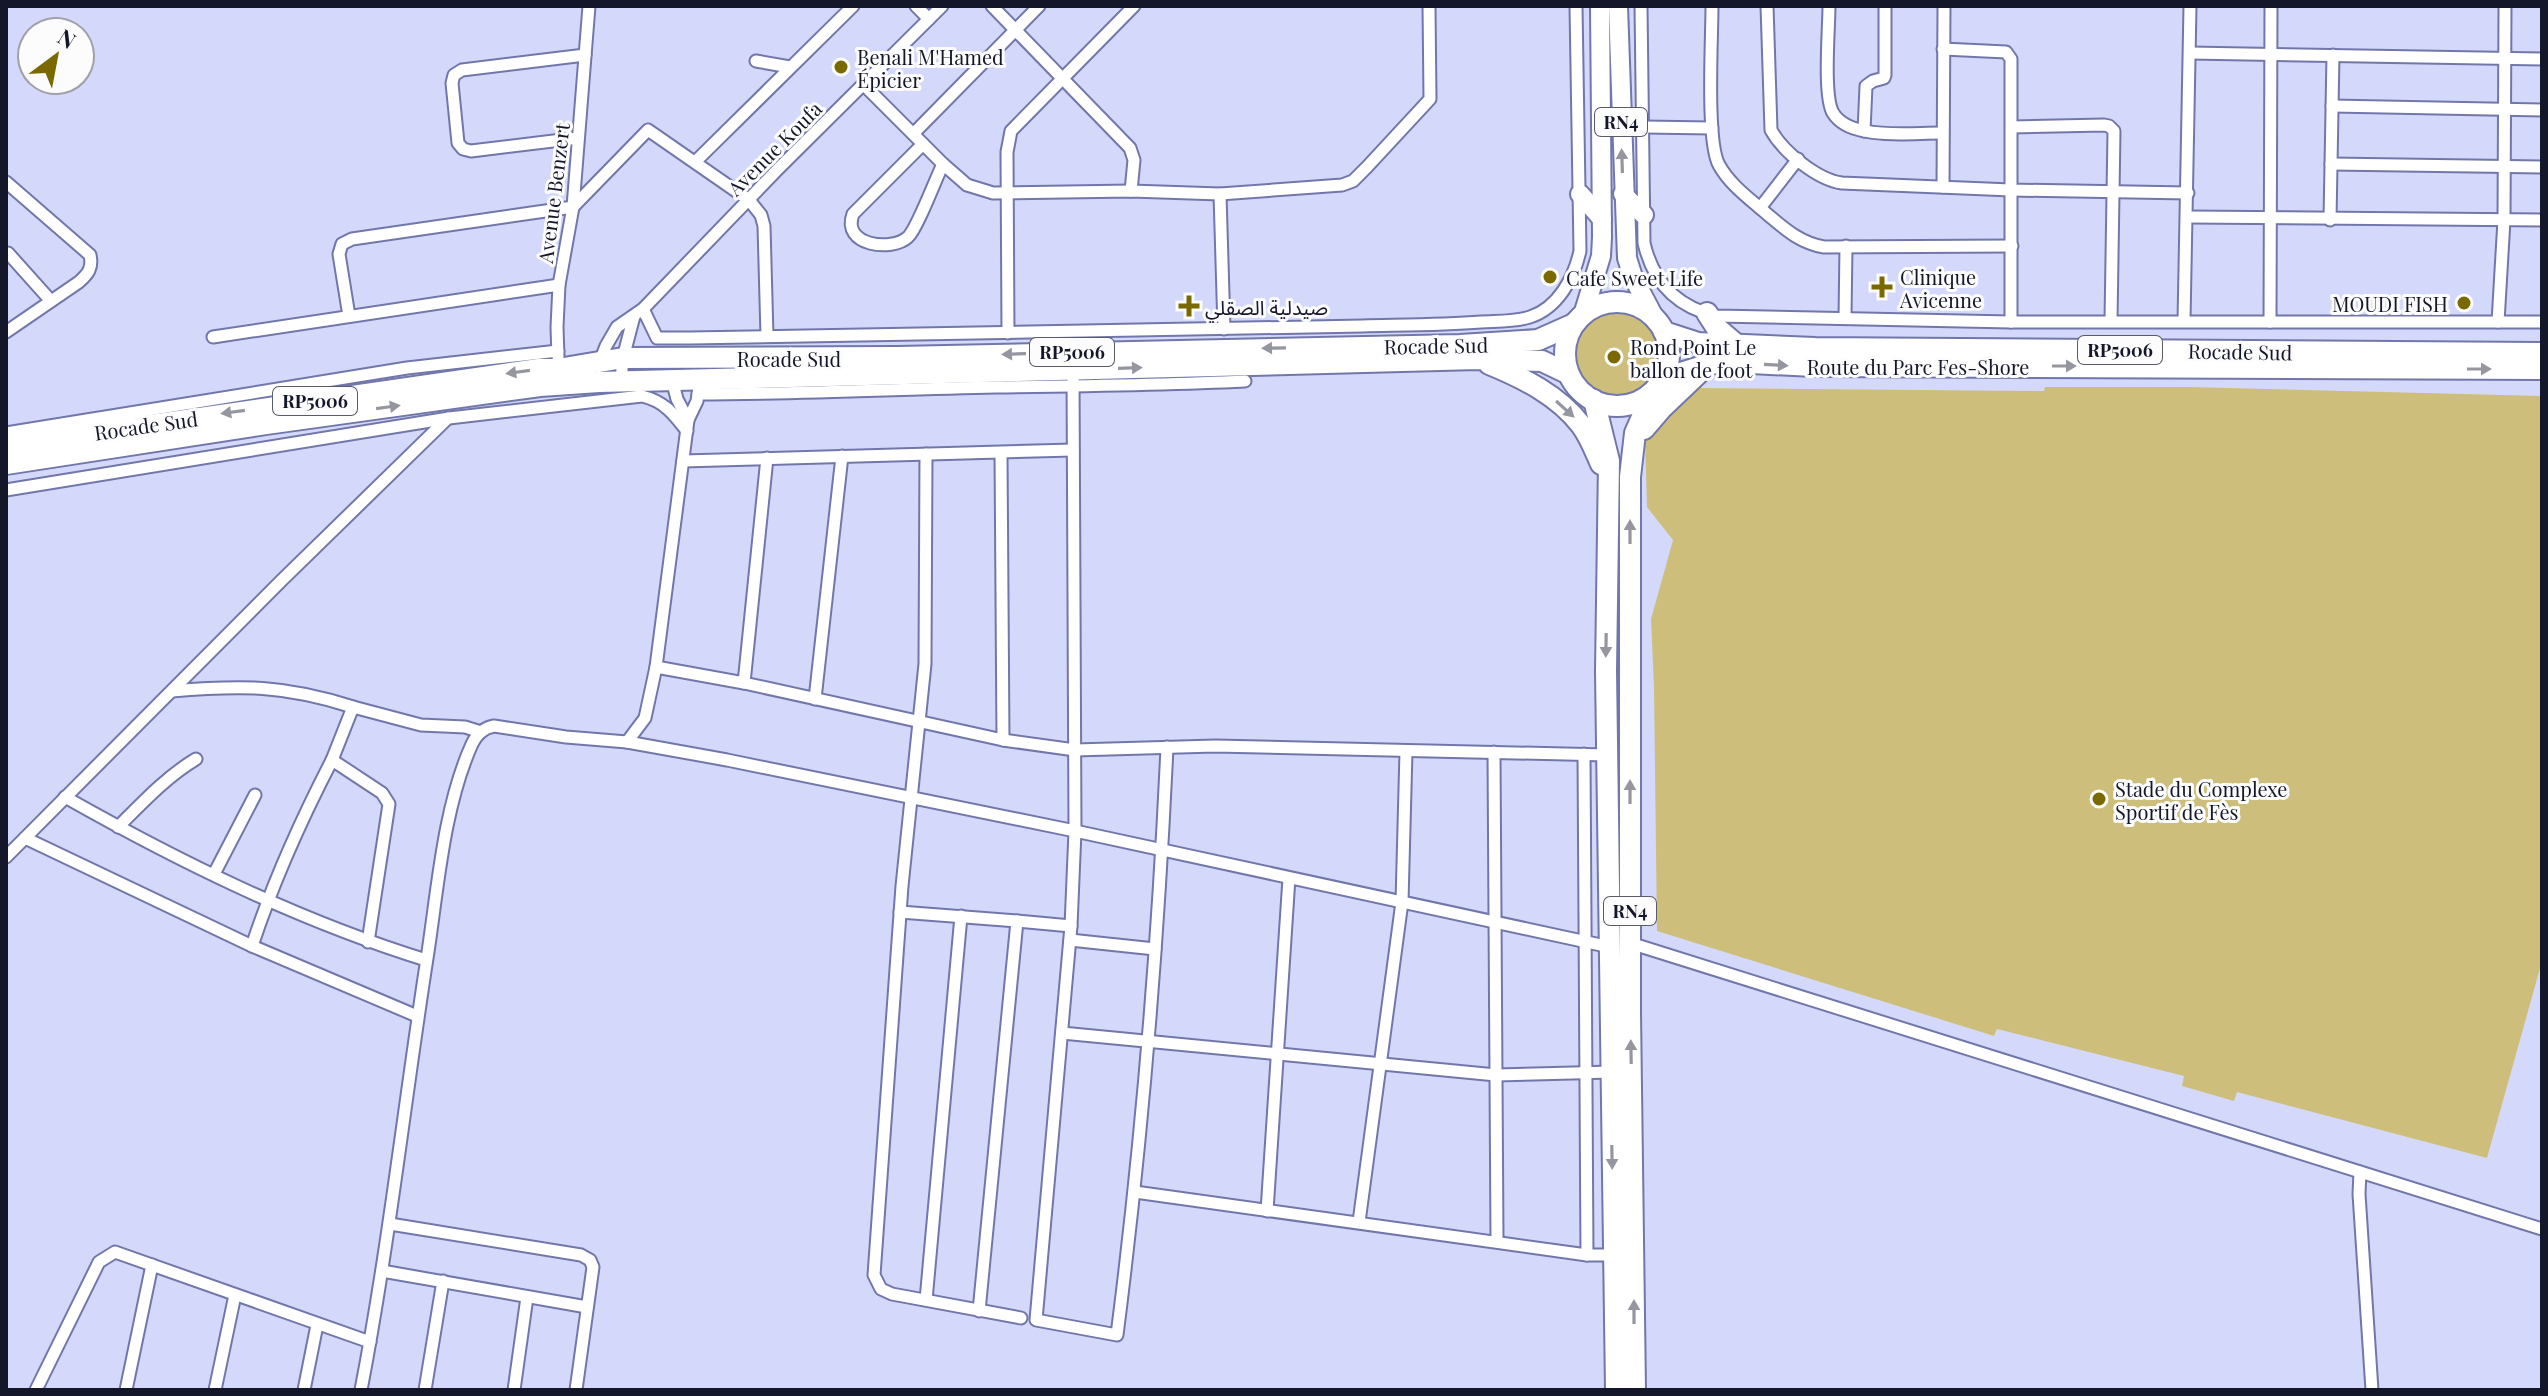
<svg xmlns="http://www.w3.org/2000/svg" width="2548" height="1396" viewBox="0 0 2548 1396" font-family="'Playfair Display','Noto Sans Arabic',serif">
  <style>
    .green { fill: #cdbf7b }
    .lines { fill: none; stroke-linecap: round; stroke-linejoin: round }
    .street-casing { stroke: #7177aa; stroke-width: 15 }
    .primary-casing { stroke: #7177aa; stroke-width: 22 }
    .highway-casing { stroke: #7177aa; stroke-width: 24 }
    .street { stroke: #fff; stroke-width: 11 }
    .primary { stroke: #fff; stroke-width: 18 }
    .highway { stroke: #fff; stroke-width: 20 }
    .oneway { fill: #95969f }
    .poi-dot { fill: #796900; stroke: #fcfcfc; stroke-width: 3 }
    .labels { text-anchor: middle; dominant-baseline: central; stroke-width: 6; stroke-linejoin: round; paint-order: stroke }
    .shield { fill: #fcfcfc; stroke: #5a5b69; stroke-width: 2 }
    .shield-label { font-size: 18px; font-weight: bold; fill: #14162a }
    .poi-label { font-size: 20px; fill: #14162a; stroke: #fcfcfc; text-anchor: start }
    .street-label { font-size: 20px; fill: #14162a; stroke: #fcfcfc }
  </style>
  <rect width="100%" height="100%" fill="#d4d9fb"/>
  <g class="green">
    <circle cx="1617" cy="354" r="45"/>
    <path d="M2045 387H2189L2542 396V961L2487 1158 2237 1092 2234 1101 2182 1086 2184 1076 1997 1029 1994 1036 1657 931 1654 688 1651 619 1673 540 1647 507 1645 439 1696 388 2044 391Z"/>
  </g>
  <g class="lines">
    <defs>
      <g id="street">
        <path d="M916 6 929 19"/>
        <path d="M992 6 1130 148 1134 160 1131 191"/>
        <path d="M1641 6 1644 243C1653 282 1677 307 1716 316L2011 322H2542"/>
        <path d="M1712 6C1712 39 1706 142 1719 165 1730 185 1750 199 1767 214 1785 229 1800 243 1824 247L2012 246"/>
        <path d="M1767 6 1771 130C1783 152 1818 180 1842 183L2011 190 2188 193"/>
        <path d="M1829 6C1829 29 1823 96 1833 113 1840 124 1853 129 1865 131 1890 136 1917 133 1941 133"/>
        <path d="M1943 49 2006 52 2011 59V322"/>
        <path d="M2190 53 2542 59"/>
        <path d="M756 61 790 67"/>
        <path d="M863 84 943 164 967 185 993 193 1131 191 1220 194 1342 185 1353 181 1367 167 1430 99 1429 6"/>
        <path d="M2332 106 2542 110"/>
        <path d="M1644 127 1712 128"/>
        <path d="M2012 127 2104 125 2109 126 2114 131 2111 321"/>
        <path d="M1864 131 1866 86 1873 81 1884 78 1885 75V6"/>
        <path d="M914 133 1039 6"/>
        <path d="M578 138 471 151 463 149 458 143 452 83 454 75 462 70 585 55"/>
        <path d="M923 144 853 214C841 246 892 252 908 237 917 229 936 178 943 164"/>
        <path d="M696 161 853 6"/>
        <path d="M2331 164 2542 167"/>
        <path d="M6 182 90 255C93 268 88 274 79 282L6 332"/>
        <path d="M1943 187 1944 6"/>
        <path d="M1220 194 1224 329"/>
        <path d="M1760 208 1798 159"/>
        <path d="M2187 217 2542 220"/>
        <path d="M2330 220 2333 55"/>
        <path d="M8 253 51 301"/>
        <path d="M643 309 657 338H690L1363 326C1402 325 1442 325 1481 322 1496 321 1515 322 1530 317 1558 308 1574 278 1580 251L1576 6"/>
        <path d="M349 316 339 254 342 244 352 239 573 207 648 130 749 200 761 215 764 226 767 336"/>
        <path d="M1845 318 1846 246"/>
        <path d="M2184 321 2190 6"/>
        <path d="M2270 322 2271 6"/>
        <path d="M2498 322 2504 220 2505 6"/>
        <path d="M1008 333 1007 152 1011 131 1134 6"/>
        <path d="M213 337 559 285"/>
        <path d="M558 357 557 327 559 285 573 207 589 6"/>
        <path d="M599 364 606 346 617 327 643 309 777 170 942 6"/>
        <path d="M1073 369 1075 831 1071 926 1036 1320 1117 1335C1142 1140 1158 944 1167 747"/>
        <path d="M671 376 677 399 688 420"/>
        <path d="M621 381 623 358 634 316"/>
        <path d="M698 394C798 394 897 389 996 387 1079 386 1162 385 1245 381"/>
        <path d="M6 433 407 368 558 351"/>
        <path d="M1001 453 1003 740"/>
        <path d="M926 454 925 664 902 886 874 1275 881 1289 892 1294 1021 1318"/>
        <path d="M683 461 1073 450"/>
        <path d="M6 490 449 418 642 396C664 401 674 414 687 431"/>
        <path d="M656 667 744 683 1003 740 1075 750 1215 746 1607 755"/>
        <path d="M744 683 767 458"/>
        <path d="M172 691C241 685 285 685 353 707"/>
        <path d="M815 699 842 456"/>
        <path d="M627 742 645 718 656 667 688 420 697 401 699 387"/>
        <path d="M1494 752 1497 1240"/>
        <path d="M1584 754 1587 1255"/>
        <path d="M332 760 353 707 421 725 465 727 481 732"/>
        <path d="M65 797C180 862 300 921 426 960"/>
        <path d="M118 827C143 802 166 777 196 759"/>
        <path d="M25 838 252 946 417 1016"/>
        <path d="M6 857 281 581 448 418"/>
        <path d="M214 874 255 795"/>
        <path d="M900 912 1017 921 979 1311"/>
        <path d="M1017 921 1071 926"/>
        <path d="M1070 940 1155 949"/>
        <path d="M1630 943 2542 1229"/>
        <path d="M252 946C273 882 301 820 332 760L382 793 389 804 368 942"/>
        <path d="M1062 1033 1496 1075 1612 1072"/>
        <path d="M2360 1172 2359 1194 2372 1390"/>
        <path d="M1135 1192 1587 1255H1613"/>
        <path d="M1267 1211 1289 878"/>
        <path d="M1359 1222 1402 902 1406 751"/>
        <path d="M390 1224 581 1255 590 1260 593 1267 576 1390"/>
        <path d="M382 1271 587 1307"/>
        <path d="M926 1300 961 916"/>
        <path d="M36 1390 99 1262 115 1252 370 1342"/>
        <path d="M126 1390 152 1265"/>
        <path d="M215 1390 235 1295"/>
        <path d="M304 1390 317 1325"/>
        <path d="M361 1390C389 1245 405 1098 428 952 438 885 444 806 472 744 477 734 483 728 494 726L566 737 627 742 727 760 1075 831 1610 947"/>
        <path d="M425 1390 443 1281"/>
        <path d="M514 1390 527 1297"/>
      </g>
      <g id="primary">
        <path d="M1618 6 1627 258 1633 277 1655 319"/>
        <path d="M1580 194 1602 219"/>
        <path d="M1623 194 1644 215"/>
        <path d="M1583 315 1601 256 1602 237 1600 6"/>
      </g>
      <g id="highway">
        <circle cx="1617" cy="354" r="52"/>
        <path d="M1707 313 1716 327 1737 345"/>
        <path d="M1664 332 1698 343 1815 348 2542 353"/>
        <path d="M1489 364C1523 378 1558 395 1581 425 1590 437 1595 451 1601 464"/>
        <path d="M1662 379 1709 364 1730 362 1814 366 2542 369"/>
        <path d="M1594 400 1609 461 1606 671 1616 1390"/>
        <path d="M1644 429 1662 408 1703 369"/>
        <path d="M6 446 539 369H558L623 358 897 357 1460 345 1538 340 1574 324"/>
        <path d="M6 464 266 424 540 386 599 382 1478 359 1542 361 1569 374"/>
        <path d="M1635 1390 1630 1012V477L1635 433 1653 392"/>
      </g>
    </defs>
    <use href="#street" class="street-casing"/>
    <use href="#primary" class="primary-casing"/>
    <use href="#highway" class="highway-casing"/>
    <use href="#street" class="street"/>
    <use href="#primary" class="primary"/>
    <use href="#highway" class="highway"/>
  </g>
  <defs><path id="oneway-solid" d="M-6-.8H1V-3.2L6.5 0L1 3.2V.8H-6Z" transform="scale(2)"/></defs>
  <g class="oneway">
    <use href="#oneway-solid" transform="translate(1622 161) rotate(-92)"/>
    <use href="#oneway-solid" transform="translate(1274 348) rotate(179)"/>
    <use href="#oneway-solid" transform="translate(1014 354) rotate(178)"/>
    <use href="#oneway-solid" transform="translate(1776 365) rotate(3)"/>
    <use href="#oneway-solid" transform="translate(2064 366)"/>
    <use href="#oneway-solid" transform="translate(1130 368) rotate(-2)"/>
    <use href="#oneway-solid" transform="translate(2479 369)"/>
    <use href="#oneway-solid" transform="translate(518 372) rotate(172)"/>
    <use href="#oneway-solid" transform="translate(388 407) rotate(-8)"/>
    <use href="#oneway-solid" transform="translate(1565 409) rotate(42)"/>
    <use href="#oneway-solid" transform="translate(233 412) rotate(172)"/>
    <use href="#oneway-solid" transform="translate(1630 532) rotate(-90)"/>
    <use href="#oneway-solid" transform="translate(1606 645) rotate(91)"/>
    <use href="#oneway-solid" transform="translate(1630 792) rotate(-90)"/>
    <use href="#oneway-solid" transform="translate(1631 1052) rotate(-91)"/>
    <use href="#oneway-solid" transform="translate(1612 1157) rotate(89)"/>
    <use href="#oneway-solid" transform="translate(1634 1312) rotate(-90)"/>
  </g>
  <g class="poi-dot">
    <circle cx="841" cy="67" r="8"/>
    <circle cx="1550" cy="277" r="8"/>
    <path d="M1878 275h8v8h8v8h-8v8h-8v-8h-8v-8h8z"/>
    <circle cx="2464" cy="303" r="8"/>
    <path d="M1185 294h8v8h8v8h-8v8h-8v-8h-8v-8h8z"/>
    <circle cx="1614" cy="357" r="8"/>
    <circle cx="2099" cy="799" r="8"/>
  </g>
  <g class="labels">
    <g class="shield">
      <rect x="1595" y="108" width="52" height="28" rx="6"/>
      <rect x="2078" y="336" width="84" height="28" rx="6"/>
      <rect x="1030" y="338" width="84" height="28" rx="6"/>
      <rect x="273" y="387" width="84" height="28" rx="6"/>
      <rect x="1604" y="897" width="52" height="28" rx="6"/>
    </g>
    <g class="shield-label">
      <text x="1621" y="122">RN4</text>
      <text x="2120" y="350">RP5006</text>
      <text x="1072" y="352">RP5006</text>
      <text x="315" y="401">RP5006</text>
      <text x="1630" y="911">RN4</text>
    </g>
    <g class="poi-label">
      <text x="857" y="56">Benali M'Hamed<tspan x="857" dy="23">Épicier</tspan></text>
      <text x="1900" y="276">Clinique<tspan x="1900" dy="23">Avicenne</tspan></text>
      <text x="1566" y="277">Cafe Sweet Life</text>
      <text x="2448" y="303" text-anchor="end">MOUDI FISH</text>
      <text x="1205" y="306">صيدلية الصقلي</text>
      <text x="1630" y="346">Rond Point Le<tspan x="1630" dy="23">ballon de foot</tspan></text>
      <text x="2115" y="788">Stade du Complexe<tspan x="2115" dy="23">Sportif de Fès</tspan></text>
    </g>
    <g class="street-label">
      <text transform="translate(774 148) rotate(-45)">Avenue Koufa</text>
      <text transform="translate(553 193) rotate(-83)">Avenue Benzert</text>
      <text transform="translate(1436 345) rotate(-1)">Rocade Sud</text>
      <text transform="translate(2240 351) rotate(1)">Rocade Sud</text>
      <text x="789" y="358">Rocade Sud</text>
      <text x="1918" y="366">Route du Parc Fes-Shore</text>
      <text transform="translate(146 425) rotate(-8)">Rocade Sud</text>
    </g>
  </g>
  <rect width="2548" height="1396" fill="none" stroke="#14162a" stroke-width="16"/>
  <g transform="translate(56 56) rotate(32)"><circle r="38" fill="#fcfcfc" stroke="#9fa0a8" stroke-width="2"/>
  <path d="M0-6L14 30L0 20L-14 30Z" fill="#796900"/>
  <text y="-12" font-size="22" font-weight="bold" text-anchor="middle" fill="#14162a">N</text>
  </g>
</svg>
